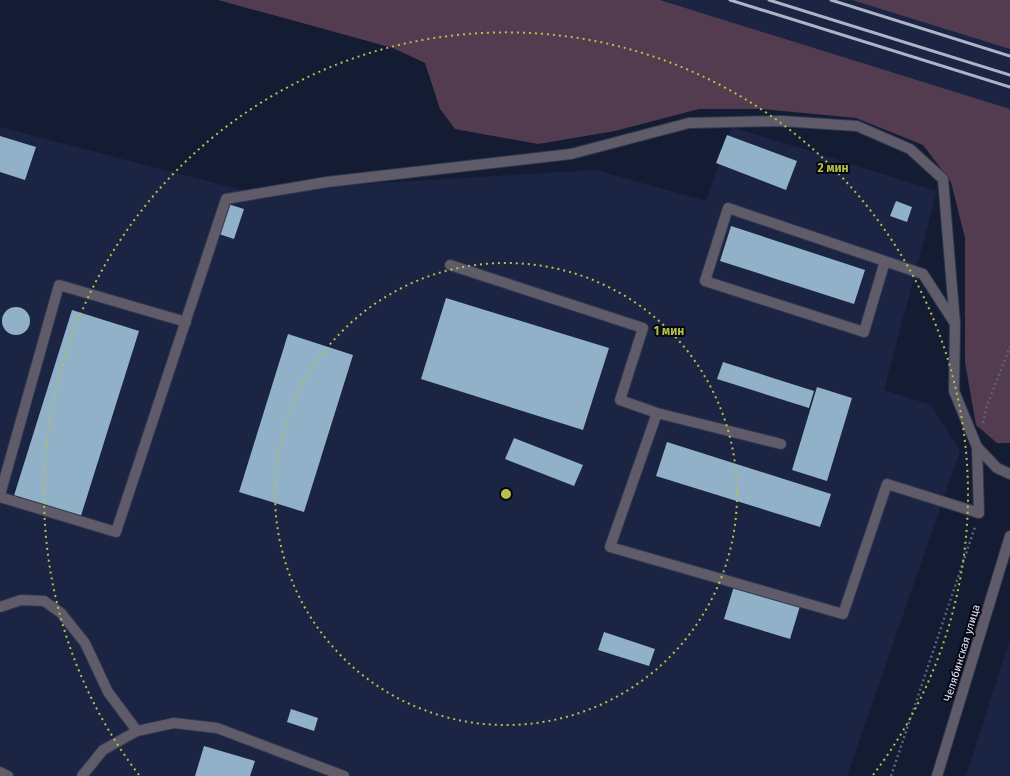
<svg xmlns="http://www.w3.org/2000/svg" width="1010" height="776" viewBox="0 0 1010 776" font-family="'Fira Sans',sans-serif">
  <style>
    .built { fill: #1b2442 }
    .green { fill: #543c50 }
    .building { fill: #90b1c7 }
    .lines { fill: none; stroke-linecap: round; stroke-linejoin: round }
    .service-casing { stroke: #30384f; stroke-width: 12 }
    .tertiary-casing { stroke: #30384f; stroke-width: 12 }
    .path { stroke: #5a6278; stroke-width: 2.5; stroke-dasharray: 2 3; stroke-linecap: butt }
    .service { stroke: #605b69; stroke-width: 10 }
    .tertiary { stroke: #605b69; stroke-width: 10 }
    .rail { stroke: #aeb4c8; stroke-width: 3 }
    .ring { fill: none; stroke: #b7c147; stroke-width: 2; stroke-dasharray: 2 4 }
    .labels { text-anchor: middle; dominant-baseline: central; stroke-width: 4; stroke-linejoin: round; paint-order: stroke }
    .street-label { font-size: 11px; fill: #dfe5f7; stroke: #050711 }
    .centre { fill: #b7c147; stroke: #050711; stroke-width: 2 }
    .ring-label { font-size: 12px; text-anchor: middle; font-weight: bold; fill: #b7c147; stroke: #050711; stroke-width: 4; stroke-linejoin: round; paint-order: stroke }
  </style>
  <rect width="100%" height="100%" fill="#141c34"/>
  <g class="built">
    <path d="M660 0H858L1010 48V109Z"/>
    <path d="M0 127 245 191 596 170 706 201 732 127 937 191 884 390 931 405 960 451 847 776H0Z"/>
    <path d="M1010 639V776H966Z"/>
  </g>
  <g class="green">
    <path d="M218 0H660L1010 109V443H997L976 425 965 362V238L951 182 923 145 856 118 761 109H699L615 131 538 144 455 129 440 109 425 63 393 48Z"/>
    <path d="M852 0H1010V49Z"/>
  </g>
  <g class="building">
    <path d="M727 135 797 161 786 190 716 163Z"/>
    <path d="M0 136 36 147 25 180 0 172Z"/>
    <path d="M896 201 912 207 907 222 890 216Z"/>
    <path d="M228 204 244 209 234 239 219 234Z"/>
    <path d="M731 226 865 270 854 304 720 261Z"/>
    <path d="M446 298 609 348 583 430 421 379Z"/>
    <circle cx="16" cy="321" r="14"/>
    <path d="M72 310 139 331 79 522 12 502Z"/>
    <path d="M288 334 353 355 304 512 239 492Z"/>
    <path d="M723 362 814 391 809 408 717 379Z"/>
    <path d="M817 387 852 398 827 481 792 470Z"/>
    <path d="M514 438 583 465 574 486 505 459Z"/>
    <path d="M667 442 831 494 820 527 656 476Z"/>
    <path d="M734 586 800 606 790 639 724 619Z"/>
    <path d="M604 632 655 649 649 666 598 650Z"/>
    <path d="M291 709 318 718 314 731 287 722Z"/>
    <path d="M204 746 255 761 250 776H195Z"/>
  </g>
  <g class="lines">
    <defs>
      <g id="service">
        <path d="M885 261 864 332 705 281 728 208 923 274 954 322"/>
        <path d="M450 265 643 328 620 400 657 413"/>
        <path d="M781 444 657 413 610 547 843 614 887 484 979 513 977 447"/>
        <path d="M0 495 59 285 186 322"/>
        <path d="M0 497 116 532 226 199 327 182 571 154 689 123 781 121 857 126 910 149 943 179 955 324 954 391 977 447 997 468 1010 474"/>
        <path d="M0 607 21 600 44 601 61 613 85 643 108 692 137 731 174 723 217 728 344 776"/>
        <path d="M0 772 8 776"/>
        <path d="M82 776 103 750 137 731"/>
      </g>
      <path id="tertiary" d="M937 776 1010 536"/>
    </defs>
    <use href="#service" class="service-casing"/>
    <use href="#tertiary" class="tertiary-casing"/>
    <g class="path">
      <path d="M983 423 987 405 1010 347"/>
      <path d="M891 776 975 527"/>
    </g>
    <use href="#service" class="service"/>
    <use href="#tertiary" class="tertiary"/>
    <g class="rail">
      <path d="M730 0 1010 87"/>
      <path d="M769 0 1010 75"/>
      <path d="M831 0 1010 56"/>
    </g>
  </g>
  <g class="ring">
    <circle cx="506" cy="494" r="231"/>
    <path d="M139 775A462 462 0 1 1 873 775"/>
  </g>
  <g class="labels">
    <g class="street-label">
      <text transform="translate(962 653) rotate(-73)">Челябинская улица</text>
    </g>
  </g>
  <circle cx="506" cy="494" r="6" class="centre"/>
  <g class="ring-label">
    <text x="833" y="172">2 мин</text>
    <text x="669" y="335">1 мин</text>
  </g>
</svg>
